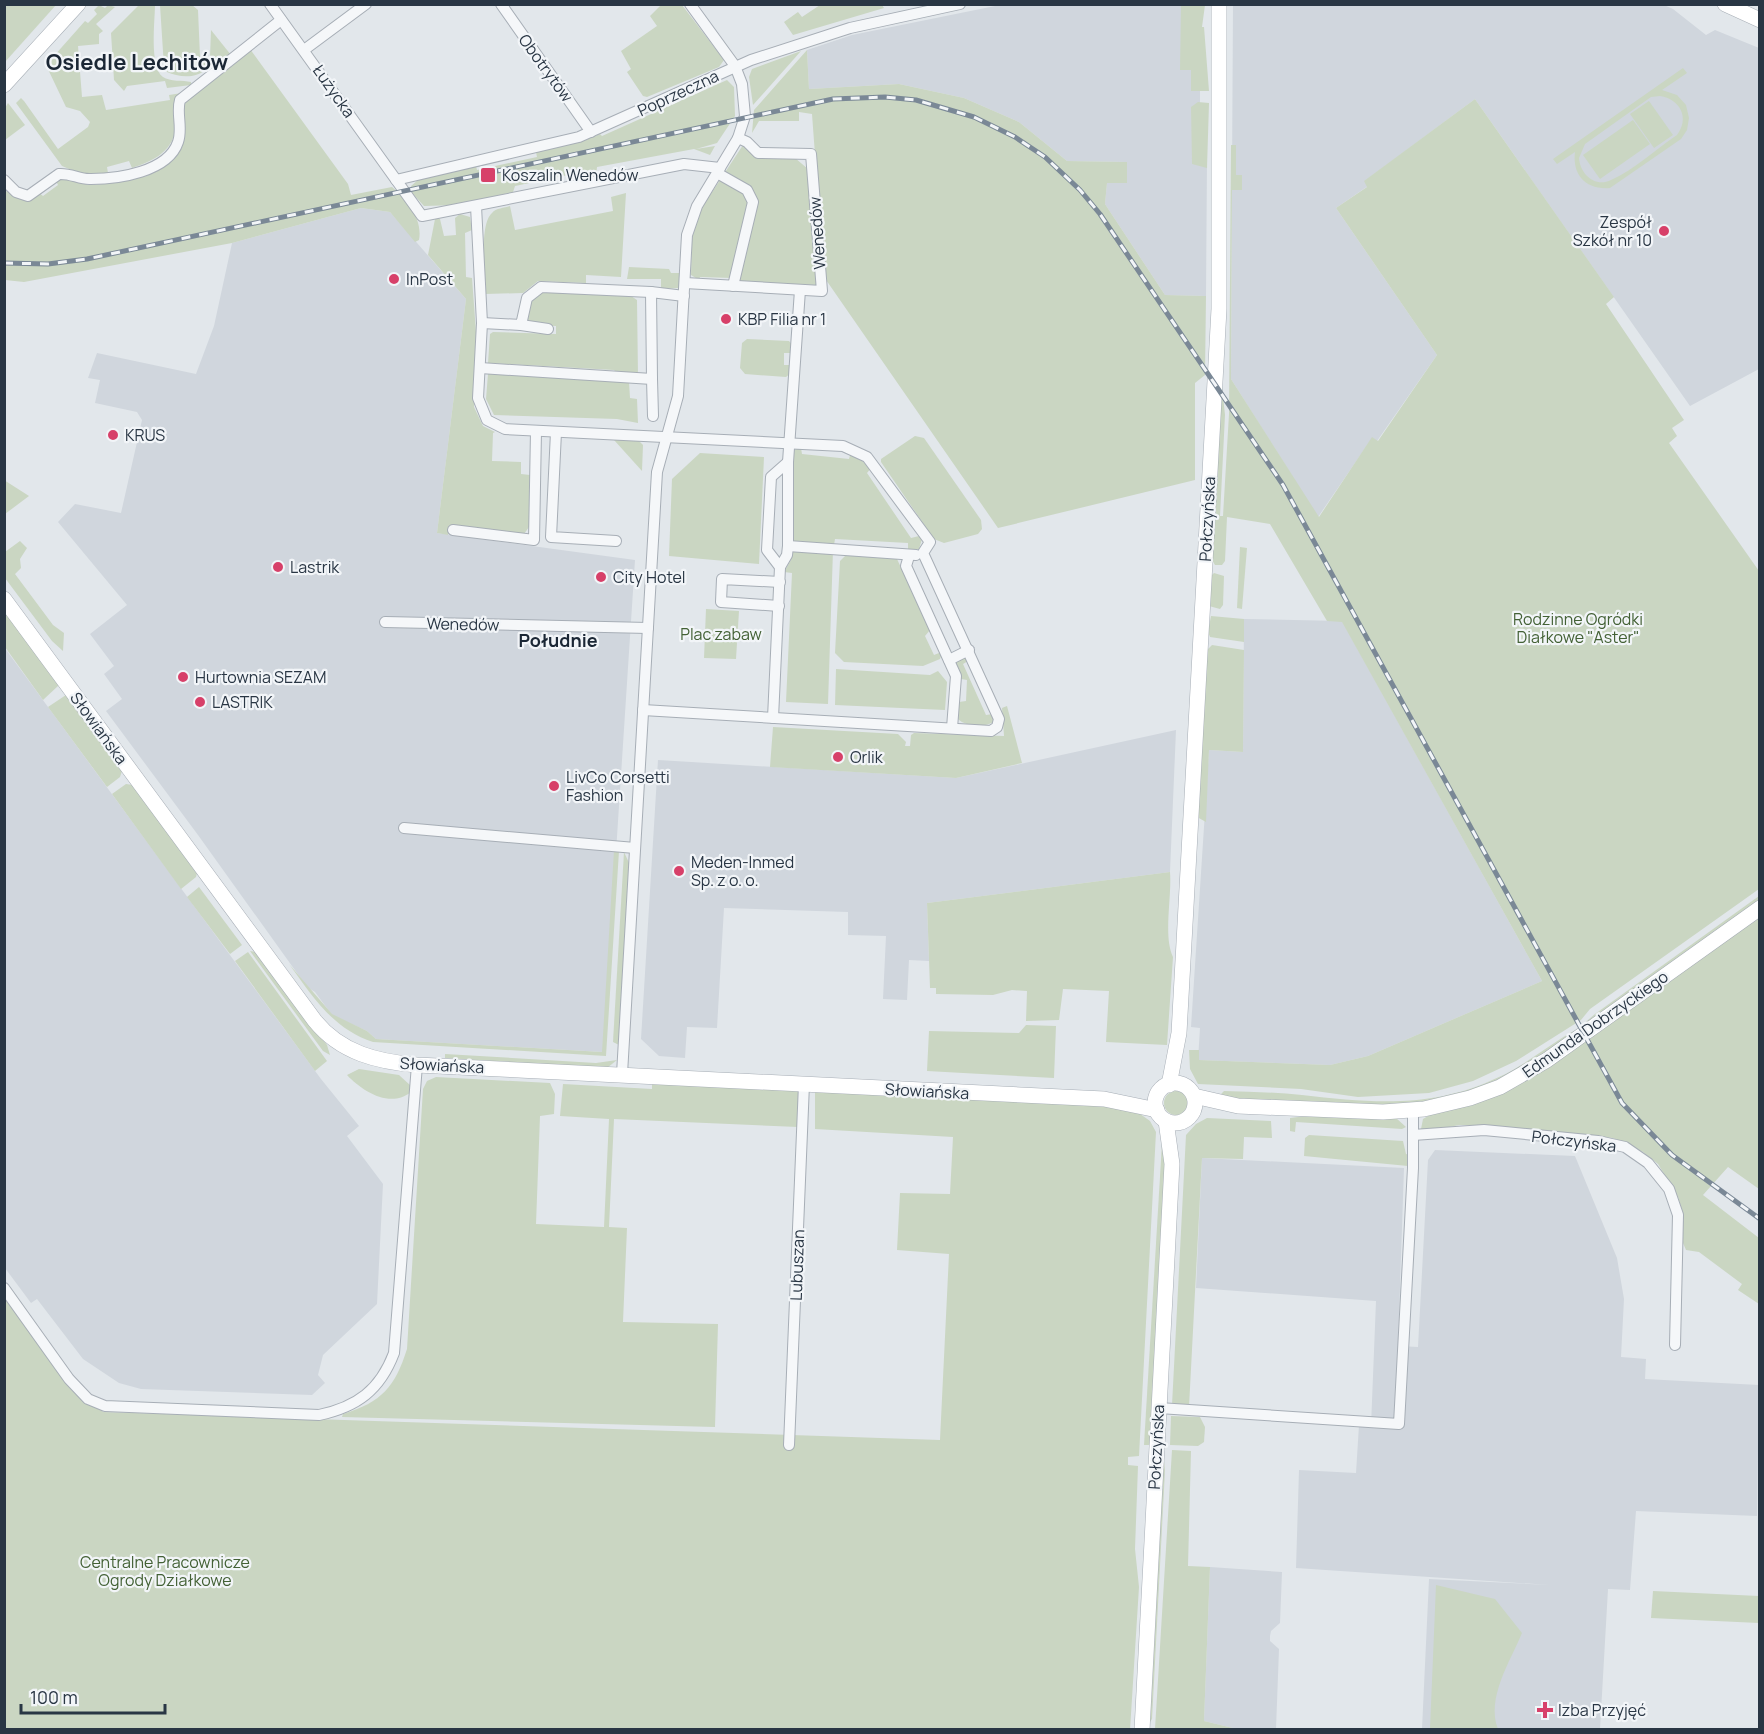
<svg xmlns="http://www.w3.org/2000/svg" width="1764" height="1734" viewBox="0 0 1764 1734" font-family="Manrope,sans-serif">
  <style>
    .built { fill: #d0d6dd }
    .green { fill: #cad6c2; fill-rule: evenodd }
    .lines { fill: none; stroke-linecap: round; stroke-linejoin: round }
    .street-casing { stroke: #a7aeb6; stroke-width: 12 }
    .secondary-casing { stroke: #a7aeb6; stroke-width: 16 }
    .street { stroke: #f5f7f9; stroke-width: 10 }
    .secondary { stroke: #fff; stroke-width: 15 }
    .rail-casing { stroke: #7a8896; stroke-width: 5 }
    .rail { stroke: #f2f5f8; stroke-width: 3; stroke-dasharray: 9; stroke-linecap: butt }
    .poi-dot { fill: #d74069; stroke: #f2f5f8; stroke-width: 2 }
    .labels { text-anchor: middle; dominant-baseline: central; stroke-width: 4.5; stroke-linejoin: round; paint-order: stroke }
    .street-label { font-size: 16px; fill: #293644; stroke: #f2f5f8 }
    .poi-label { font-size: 16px; fill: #293644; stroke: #f2f5f8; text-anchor: start }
    .park-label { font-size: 16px; fill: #436135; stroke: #f2f5f8 }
    .neighbourhood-label { font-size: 18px; font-weight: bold; fill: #1b2735; stroke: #f2f5f8 }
    .district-label { font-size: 22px; font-weight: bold; fill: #1b2735; stroke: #f2f5f8 }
  </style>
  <rect width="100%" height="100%" fill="#e2e7eb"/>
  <g class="built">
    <path d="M1000 5H1181V64H1200V161H1207L1206 296 1165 295 1105 204 1107 183 1127 162 1067 161 1019 122 964 98 899 84 809 89 807 50 852 35Z"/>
    <path d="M1233 5H1664L1673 9 1706 35 1715 30 1759 48V369L1690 406 1475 99 1365 181 1368 186 1336 208 1437 355 1377 441 1372 438 1318 517 1231 379 1232 190 1242 189V175H1232Z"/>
    <path d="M361 208 390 212 466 299 437 533 635 560 603 1052 376 1039 367 1031 332 1015 315 992 307 987 198 835 106 711 122 699 104 674 114 666 90 634 127 605 58 522 75 504 121 513 142 420 137 412 95 403 100 380 88 378 97 353 196 374 214 326 232 243Z"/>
    <path d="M1244 619 1342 621 1542 981 1368 1056 1330 1065 1198 1060 1200 1028 1191 1027 1209 750 1243 752Z"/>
    <path d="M4 647 321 1079 359 1126 347 1136 383 1184 377 1304 323 1355 318 1375 325 1383 312 1395 141 1389 119 1383 83 1359 37 1299 31 1303 5 1268Z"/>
    <path d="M1176 730 1170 872 927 903 929 961 909 960 907 1000 883 999 886 936 848 935V912L724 908 717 1028 687 1027 685 1058 659 1056 641 1039 658 760 956 778Z"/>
    <path d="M1435 1150 1575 1156 1617 1258 1624 1299 1621 1357 1646 1359 1645 1379 1759 1385 1757 1516 1636 1511 1630 1590 1608 1589 1600 1729H1422L1429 1579 1550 1585 1296 1568 1299 1470 1356 1473 1359 1425 1371 1426 1376 1301 1196 1288 1202 1158 1404 1168 1398 1346 1418 1347 1428 1160Z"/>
    <path d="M1210 1567 1282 1572 1280 1623 1271 1631 1270 1636V1641L1279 1649 1276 1729H1237L1204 1721Z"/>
  </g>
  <g class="green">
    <path d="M5 4 56 5 5 62 4 5Z"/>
    <path d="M99 5 105 8 108 5 115 7 96 24 103 31 99 34V44L78 46 82 97 102 95 106 110 170 100 169 95 182 93C175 137 178 153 132 168L129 161 107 167 108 173 86 176 62 166 16 103 21 98 24 101 58 149 88 127 90 122 80 111 66 107 46 65 85 21 88 23 97 14 94 10Z"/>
    <path d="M139 5H155C155 20 149 67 163 77 170 82 183 80 191 82V85L167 88 165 81 127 86 124 91 114 80 111 33Z"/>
    <path d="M160 5H192L198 10 200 57 206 63 205 70C195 79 178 77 167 72L164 67Z"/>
    <path d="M661 5H682L724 60 719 67 647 97 643 96 627 72 631 69 621 51 657 26 650 16Z"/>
    <path d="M820 5H882L884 8 793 35 784 22 798 12 802 17Z"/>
    <path d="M1181 5H1205L1202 27H1204L1209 91H1191V70H1180Z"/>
    <path d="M211 30 231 55 217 63 210 57Z"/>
    <path d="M250 49 348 184 351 195 392 187C407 200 423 219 419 240L415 242 390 212 361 208 232 243 24 282 5 280 4 190 19 197 38 192 43 196 58 185 56 181 60 178 79 180 88 185 103 184 147 176 182 148 184 101Z"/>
    <path d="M807 50 809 89 899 84 964 98 1019 122 1067 161 1127 162V183H1107L1105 204 1165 295 1206 296 1205 375 1195 383V480L998 528 824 277 812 114 799 112V121H759L752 133 754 110Z"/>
    <path d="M801 51 753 105 749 77 752 69Z"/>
    <path d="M1683 68 1687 73 1662 90 1677 95 1686 105 1689 118 1687 130 1681 139 1610 188C1586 190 1572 175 1575 152L1557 164 1553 159ZM1660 96C1680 99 1690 118 1677 135 1656 149 1634 170 1611 180 1595 188 1580 174 1579 158L1585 144 1651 97Z"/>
    <path d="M727 80 734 87 735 116 717 143 696 149 715 146 710 155 694 149 597 167 596 177 588 178 583 172 515 186 513 192 458 205 424 206 412 193 411 186 418 180 476 166 477 170 537 157 536 152 586 140 600 134 602 136Z"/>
    <path d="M1475 99 1614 297 1606 304 1684 420 1672 428 1677 436 1669 443 1759 571V889L1590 1009 1581 1020 1516 1061 1473 1081 1429 1093 1358 1097 1301 1089 1198 1084 1190 1069 1189 1050H1199V1060L1330 1065 1368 1056 1542 981 1342 622 1327 621 1270 524 1227 517 1225 561 1222 565H1215L1211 558 1222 387 1225 415 1220 516H1223L1229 414 1231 145H1236V175H1242V190H1232L1231 379 1319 517 1372 437 1378 441 1437 355 1336 208 1367 187 1364 181Z"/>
    <path d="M1649 101 1673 135 1654 148 1630 114Z"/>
    <path d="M1198 102 1209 103 1207 168 1192 164 1191 107Z"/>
    <path d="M8 103 25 125 5 140V108Z"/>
    <path d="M1633 120 1650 144 1600 179 1583 155Z"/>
    <path d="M743 145 754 157 795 158 808 169 818 285 742 283 732 278 700 277 699 280 691 275 692 239 699 212Z"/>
    <path d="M626 193 621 277 586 275V283L538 281 523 293 485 294C485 276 479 224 492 213 496 208 504 208 510 206L515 230 613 211 611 197Z"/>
    <path d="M460 214 470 217 472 230 465 233 466 277 472 278 476 332 474 407 483 426 495 432 493 433 492 461 521 462V474L530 475 529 527 524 534 449 525 448 535 437 533 466 299 428 255 435 219H440L444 236 456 235 455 218Z"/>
    <path d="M629 267 669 269 671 273H681L679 288 661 289V279H627Z"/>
    <path d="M538 292 628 294 637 300 638 376 619 375 614 370 488 363 490 334 493 332 556 334V326L530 325 527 321 530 304Z"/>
    <path d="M747 339 789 341 793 346 792 353H784V365H791V373L786 377 745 374 740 368 742 343Z"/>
    <path d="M488 374 629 382 630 398 637 399 638 423 617 419 494 415 486 399Z"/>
    <path d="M915 436 924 438 981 520 982 529 978 534 944 543 934 539 881 462V459Z"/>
    <path d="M614 440H638L643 445 642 471Z"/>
    <path d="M801 448 802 454 849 459 851 452 871 468 867 473 911 538 919 536 922 539 919 549 908 551V543L835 539 834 545 792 543 793 450Z"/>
    <path d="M700 453 764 457 759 564 669 556 672 479Z"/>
    <path d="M4 480 29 496 5 514H4Z"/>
    <path d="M20 541 27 548 20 559 21 568 15 574 53 625 64 633 63 651 52 641 5 578V552Z"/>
    <path d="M792 547 833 550 828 704 786 702 792 573 784 572 791 560Z"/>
    <path d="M1240 547 1247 548 1242 609 1237 608Z"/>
    <path d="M846 555 897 559 930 630 925 636 934 655 939 653 941 656 940 659 923 666 844 662 835 653 840 561Z"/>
    <path d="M1214 573 1224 576 1223 605 1220 609 1209 606 1210 577Z"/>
    <path d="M4 609 59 685 43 700 5 647Z"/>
    <path d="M706 609 739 611 736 659 704 658Z"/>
    <path d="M1211 616 1244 619V642L1210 637 1208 632Z"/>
    <path d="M1212 645 1244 650 1243 752 1209 750 1206 822 1197 817 1206 651Z"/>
    <path d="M965 656 968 661 963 664 986 715 993 714 995 721C986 728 966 727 958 719L959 702 966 701 967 680 961 679 956 663Z"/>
    <path d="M836 669 930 675 938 671 947 682 945 710 835 705Z"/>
    <path d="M66 695 122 771 120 777 107 787 48 707Z"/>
    <path d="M1007 706 1022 763 956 778 770 767 773 727 898 734 906 742 905 746H910L911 735 914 733 1004 736 1002 708Z"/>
    <path d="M126 784 133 785 197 873 196 877 181 889 112 794Z"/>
    <path d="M614 850 619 851 606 1056 373 1042C333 1029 313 997 289 964L332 1014 367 1031 376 1039 602 1052Z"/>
    <path d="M624 852 630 865 619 1045 613 1042Z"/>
    <path d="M1170 872C1172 897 1163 936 1173 957L1167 1045 1106 1042 1109 991 1063 989 1059 1020 1026 1021 1027 991 1012 990 993 995 936 994V988H930L927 903Z"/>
    <path d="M199 887 242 945 230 954 187 897Z"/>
    <path d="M1759 896V901L1582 1028 1581 1026 1595 1014Z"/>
    <path d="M1759 914V1189L1728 1167 1703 1195 1759 1238V1304L1738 1290 1742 1284 1699 1252 1686 1250 1683 1243 1682 1210 1678 1197 1658 1164 1643 1152 1613 1138 1474 1125H1459L1425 1132 1421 1129 1423 1119 1433 1113 1484 1099Z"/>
    <path d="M250 951 256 952 327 1045 330 1055 323 1051Z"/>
    <path d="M248 952 327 1061 315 1071 235 961Z"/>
    <path d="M1026 1025 1056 1026 1054 1078 927 1071 929 1031 1019 1033Z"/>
    <path d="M1577 1029 1578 1031 1521 1070 1464 1095 1402 1106 1217 1098 1224 1091C1250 1092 1276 1092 1302 1095 1373 1103 1432 1109 1499 1077 1527 1064 1550 1044 1577 1029Z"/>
    <path d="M445 1054 596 1063 617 1060 607 1068 445 1058Z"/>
    <path d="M359 1069 399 1075 411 1086V1092C390 1109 362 1091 347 1075Z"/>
    <path d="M436 1077 550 1083 555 1094 554 1114 540 1116 536 1224 604 1227 609 1119 560 1116 563 1084 652 1089V1081L800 1090 798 1127 614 1119 609 1227 627 1228 623 1322 718 1324 715 1427 342 1417 343 1414C382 1402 395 1387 407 1349L423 1089 427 1081Z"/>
    <circle cx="1176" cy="1103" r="12"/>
    <path d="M815 1092 1129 1106 1150 1121 1156 1132 1139 1456 1128 1457V1465L1138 1466 1135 1549 1139 1587 1130 1730 5 1729 4 1295 103 1412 940 1440 949 1254 897 1250 900 1193 950 1194 953 1137 815 1129Z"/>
    <path d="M1314 1115 1396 1118 1406 1127 1402 1129 1296 1122 1295 1132 1290 1131V1118Z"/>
    <path d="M1207 1118 1271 1121 1272 1138 1244 1137 1243 1159 1202 1158 1189 1407 1172 1405 1186 1135 1196 1124Z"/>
    <path d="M1309 1135 1403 1141 1406 1154 1409 1155 1408 1166 1304 1156 1305 1138Z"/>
    <path d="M1162 1143H1166L1152 1445H1144Z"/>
    <path d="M1171 1416 1200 1417 1205 1427 1204 1442 1198 1446 1170 1445Z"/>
    <path d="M1172 1450 1191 1451 1188 1566 1210 1567 1204 1721 1237 1729H1155Z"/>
    <path d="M1163 1451 1165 1470 1152 1719 1150 1722Z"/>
    <path d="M1436 1585 1495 1599 1522 1633C1510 1662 1486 1698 1498 1729H1430Z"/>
    <path d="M1653 1591 1759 1596V1623L1651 1618Z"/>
  </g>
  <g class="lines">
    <defs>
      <g id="street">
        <path d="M270 4 422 216 684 164 720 168"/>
        <path d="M501 4 591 132"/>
        <path d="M304 50 366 4"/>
        <path d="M717 173 747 190 753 202 733 286"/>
        <path d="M4 180 16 192 28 196 59 174C71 173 80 180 91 179 118 179 168 172 178 142 183 128 176 113 180 100L281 20"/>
        <path d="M396 180 579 137 751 60 850 28 960 4"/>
        <path d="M476 206 482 323 478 398 487 420 505 429 843 446 867 457 930 542 923 553 999 719 997 727 991 731 643 710"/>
        <path d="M685 283 822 291 811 154 758 153 747 142 738 138"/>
        <path d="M482 323 521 325 527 298 541 287 651 292"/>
        <path d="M521 325 548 329"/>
        <path d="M480 368 652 379 653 416"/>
        <path d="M652 379 651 292 684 296"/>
        <path d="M556 432 551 537 616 541"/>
        <path d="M453 530 534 540 536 431"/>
        <path d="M788 546 916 555"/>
        <path d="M909 556 906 566 956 676 952 728"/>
        <path d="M780 567 767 550 771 477 788 462"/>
        <path d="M779 606 721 602 722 579 780 582"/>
        <path d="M385 622 648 628"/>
        <path d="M949 660 969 650"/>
        <path d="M773 718 780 567 787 555 788 546V462L800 290"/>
        <path d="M404 828 635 848"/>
        <path d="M622 1074 657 472 678 396 687 235 697 206 738 138 745 116 742 84 735 66 690 4"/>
        <path d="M1413 1135 1484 1130 1598 1141 1625 1147 1648 1163 1669 1189 1678 1215 1675 1345"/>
        <path d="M4 1288 69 1379 88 1399 105 1406 319 1415C357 1407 380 1390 394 1353L417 1065"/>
        <path d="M1159 1408 1399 1424 1413 1168V1110"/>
        <path d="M789 1445 804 1084"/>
      </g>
      <g id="secondary">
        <path d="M1725 4 1760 20"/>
        <path d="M4 85 78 4"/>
        <path d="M4 599 315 1021C341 1053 378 1062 417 1065L1104 1099 1157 1110"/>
        <circle cx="1175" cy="1103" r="20"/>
        <path d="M1169 1085 1179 1033 1219 309V4"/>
        <path d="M1194 1096 1238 1106 1383 1112 1424 1109 1470 1098 1500 1087 1547 1060 1760 908"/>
        <path d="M1142 1730 1172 1164 1166 1121"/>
      </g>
    </defs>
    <use href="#street" class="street-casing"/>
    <use href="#secondary" class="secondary-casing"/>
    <use href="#street" class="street"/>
    <use href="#secondary" class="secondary"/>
    <defs>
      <path id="rail" d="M4 263 48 264 87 259 833 99 885 97 916 100 974 117 1015 137 1045 157 1080 190 1100 214 1283 485 1622 1103 1672 1155 1760 1219"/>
    </defs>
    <use href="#rail" class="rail-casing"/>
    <use href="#rail" class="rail"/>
  </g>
  <g class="poi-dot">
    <rect x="480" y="167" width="16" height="16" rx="3"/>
    <circle cx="1664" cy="231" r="6"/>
    <circle cx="394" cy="279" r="6"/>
    <circle cx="726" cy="319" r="6"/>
    <circle cx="113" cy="435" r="6"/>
    <circle cx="278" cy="567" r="6"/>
    <circle cx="601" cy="577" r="6"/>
    <circle cx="183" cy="677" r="6"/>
    <circle cx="200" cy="702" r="6"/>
    <circle cx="838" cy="757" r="6"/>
    <circle cx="554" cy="786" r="6"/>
    <circle cx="679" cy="871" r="6"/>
    <path d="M1542 1701h6v6h6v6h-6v6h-6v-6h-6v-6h6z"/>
  </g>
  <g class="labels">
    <g class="street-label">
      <text transform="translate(546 68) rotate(54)">Obotrytów</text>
      <text transform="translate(334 91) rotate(55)">Łużycka</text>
      <text transform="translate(678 93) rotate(-25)">Poprzeczna</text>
      <text transform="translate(817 233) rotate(-94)">Wenedów</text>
      <text transform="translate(1207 519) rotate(-87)">Połczyńska</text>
      <text transform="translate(463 624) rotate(1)">Wenedów</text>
      <text transform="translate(99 728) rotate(54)">Słowiańska</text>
      <text transform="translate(1595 1024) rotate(-35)">Edmunda Dobrzyckiego</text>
      <text transform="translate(442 1065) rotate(3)">Słowiańska</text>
      <text transform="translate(927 1091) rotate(3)">Słowiańska</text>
      <text transform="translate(1574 1141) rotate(7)">Połczyńska</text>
      <text transform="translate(797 1265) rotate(-88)">Lubuszan</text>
      <text transform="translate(1156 1447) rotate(-87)">Połczyńska</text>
    </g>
    <g class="poi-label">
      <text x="502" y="175">Koszalin Wenedów</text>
      <text x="1652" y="222" text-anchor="end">Zespół<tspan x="1652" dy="18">Szkół nr 10</tspan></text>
      <text x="406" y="279">InPost</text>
      <text x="738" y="319">KBP Filia nr 1</text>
      <text x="125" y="435">KRUS</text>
      <text x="290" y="567">Lastrik</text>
      <text x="613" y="577">City Hotel</text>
      <text x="195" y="677">Hurtownia SEZAM</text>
      <text x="212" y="702">LASTRIK</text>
      <text x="850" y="757">Orlik</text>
      <text x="566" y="777">LivCo Corsetti<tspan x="566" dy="18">Fashion</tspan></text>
      <text x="691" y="862">Meden-Inmed<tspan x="691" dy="18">Sp. z o. o.</tspan></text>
      <text x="1558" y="1710">Izba Przyjęć</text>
    </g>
    <g class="park-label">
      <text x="1578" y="619">Rodzinne Ogródki<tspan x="1578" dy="18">Diałkowe "Aster"</tspan></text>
      <text x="721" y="634">Plac zabaw</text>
      <text x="165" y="1562">Centralne Pracownicze<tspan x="165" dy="18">Ogrody Działkowe</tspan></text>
    </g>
    <g class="neighbourhood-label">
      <text x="558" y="640">Południe</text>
    </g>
    <g class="district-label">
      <text x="137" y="62">Osiedle Lechitów</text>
    </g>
  </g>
  <rect width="1764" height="1734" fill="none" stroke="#293644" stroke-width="12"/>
  <path d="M21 1704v9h144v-9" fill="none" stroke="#293644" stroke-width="3"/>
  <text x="30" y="1704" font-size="18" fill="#293644" stroke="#f2f5f8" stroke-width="4.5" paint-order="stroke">100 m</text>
</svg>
